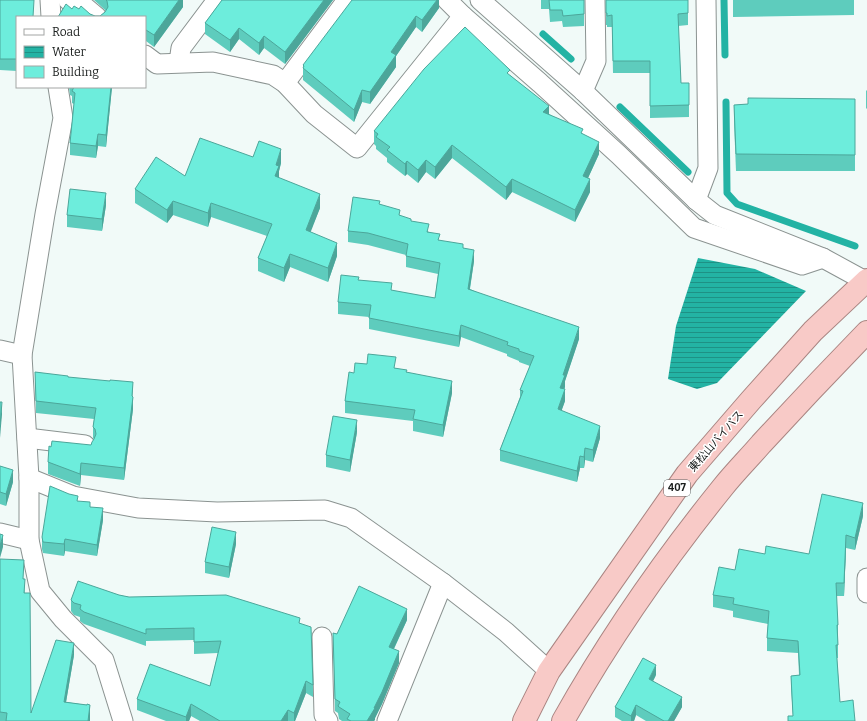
<svg xmlns="http://www.w3.org/2000/svg" width="867" height="721" viewBox="0 0 867 721" font-family="Bitter,'Noto Sans JP',serif">
  <style>
    .water { fill: url(#water-rules) }
    .lines { fill: none; stroke-linecap: round; stroke-linejoin: round }
    .stream { stroke: #23b3a4; stroke-width: 7 }
    .minor-casing { stroke: #8b9391; stroke-width: 21 }
    .trunk-casing { stroke: #a98582; stroke-width: 24 }
    .minor { stroke: #fff; stroke-width: 19 }
    .trunk { stroke: #f8cac7; stroke-width: 22 }
    .wall { fill: #5eccbd }
    .shaded-wall { fill: #4ca69a }
    .building { fill: #6deddc; stroke: #4ca69a }
    .labels { text-anchor: middle; dominant-baseline: central; stroke-width: 3; stroke-linejoin: round; paint-order: stroke }
    .shield { fill: #fff; stroke: #5e6160; stroke-width: 1 }
    .shield-label { font-size: 10px; font-weight: bold; fill: #191d1c }
    .street-label { font-size: 11px; fill: #191d1c; stroke: #fff }
  </style>
  <defs>
    <pattern id="water-rules" width="6" height="5" patternUnits="userSpaceOnUse"><rect width="6" height="5" fill="#23b3a4"/><path d="M0 2.5h6" fill="none" stroke="#1e9185"/></pattern>
  </defs>
  <rect width="100%" height="100%" fill="#f1faf8"/>
  <path class="water" d="M698 258 755 269 806 291 717 383 697 389 668 379 676 326Z"/>
  <g class="lines">
    <g class="stream">
      <path d="M724 0 725 55"/>
      <path d="M543 34 571 59"/>
      <path d="M726 102 727 193 737 204 855 246"/>
      <path d="M620 107 688 172"/>
    </g>
    <defs>
      <g id="minor">
        <path d="M50 0 51 17"/>
        <path d="M68 0 79 2 97 17"/>
        <path d="M447 0 463 16 540 83 619 155 694 228 802 265 823 258"/>
        <path d="M480 0 583 91 696 200 715 215 823 258 867 282"/>
        <path d="M145 55 157 64 213 62 273 75 285 83 314 114 357 148 463 16"/>
        <path d="M179 62 181 48 217 0"/>
        <path d="M285 83 347 0"/>
        <path d="M58 87 63 118 45 214 22 355 29 478V540L40 591 63 619 104 660 123 721"/>
        <path d="M583 91 596 61 595 0"/>
        <path d="M696 200 708 168 706 0"/>
        <path d="M0 350 22 355"/>
        <path d="M27 438 85 445"/>
        <path d="M29 478 73 496 138 508 217 512 325 510 351 518 443 583 506 632 549 671"/>
        <path d="M0 533 29 540"/>
        <path d="M867 578V593"/>
        <path d="M322 637 324 715 328 721"/>
        <path d="M387 721 443 583"/>
      </g>
      <g id="trunk">
        <path d="M524 721 549 671 687 474 751 400 813 331 867 280"/>
        <path d="M563 721C609 639 664 560 723 487 735 472 749 458 761 444 796 406 831 369 867 332"/>
      </g>
    </defs>
    <use href="#minor" class="minor-casing"/>
    <use href="#trunk" class="trunk-casing"/>
    <use href="#minor" class="minor"/>
    <use href="#trunk" class="trunk"/>
  </g>
  <g class="wall">
    <path d="M0 0 17 17V71L0 70Z"/>
    <path d="M94 0H183V7L154 47 146 41 145 43V17H58L72 9H79L95 16H100L105 12 106 11 104 9Z"/>
    <path d="M222 0H333L285 64 264 48 259 55 239 39 230 52 205 34V23Z"/>
    <path d="M439 0V8L422 32 416 27 396 56V67L370 104 362 102 354 122 303 80V65Z"/>
    <path d="M541 0H584V26L563 27 562 21 550 22 549 9H541Z"/>
    <path d="M606 0 688 13V25L678 26 681 83H689V117L650 118V73H613L612 27H607V25H606Z"/>
    <path d="M733 0H854V15L733 17Z"/>
    <path d="M510 75 549 114 583 134 599 154 588 178 590 192 575 222 512 192 506 200 452 158 435 179 426 172 418 183 407 174 405 176 387 162V158L376 149V146L374 144V131Z"/>
    <path d="M69 87H112L106 147 98 146 96 158 70 155V143L74 104 72 103V96L70 95Z"/>
    <path d="M867 90V109L866 108V91Z"/>
    <path d="M855 99V171H736L734 122V105Z"/>
    <path d="M253 157 281 163 279 171V178L320 208 310 232 337 256 328 282 290 267 284 282 258 271V258L267 236 211 217 208 227 173 215 167 223 135 203V189L185 176Z"/>
    <path d="M106 205 102 231 67 227V215Z"/>
    <path d="M380 205 411 221 429 232 440 241 463 248 474 261 470 289 579 339 565 381V387L564 389 565 401 561 411 600 438 593 462 585 460 584 468H580L577 482 500 461V450L520 397V390L530 366 519 362V361L507 356V354L461 337 459 347 369 329V317L338 314V302L359 280 392 291 435 298 438 274 406 267V255L368 245 348 242V231Z"/>
    <path d="M396 368 407 372 452 393 443 437 413 431V421L345 413V401L354 373Z"/>
    <path d="M35 372 68 377 133 397V409L124 480 81 475 80 486 48 474V462L91 445 94 439 93 438V427L94 419 36 413Z"/>
    <path d="M357 432 350 472 326 467V455Z"/>
    <path d="M0 466 13 482 6 506 0 504Z"/>
    <path d="M78 501 90 507 103 520 97 556 65 551 64 556 43 553 42 549V537Z"/>
    <path d="M863 516 855 550 846 548 844 596H836L838 625V658H837L840 702 793 716 791 688V676L799 675 798 653 767 651V638L768 624 733 617V611L713 607V595L735 570 809 554Z"/>
    <path d="M236 544 229 578 205 573V562Z"/>
    <path d="M0 559 24 579 31 713 74 655 66 702 87 705H90V721H0Z"/>
    <path d="M119 595 129 597 300 623 313 685V697L306 693 295 721H200L191 716 189 721H166L137 710V699L210 686 218 653 194 654V640L146 641V646L84 624 80 621V617L74 615 71 611V600Z"/>
    <path d="M407 620 394 649 399 663 382 704 375 718 374 721H342L339 719 338 713 335 711 333 633 337 634Z"/>
    <path d="M656 675 653 681 682 707 674 721H646L636 715 634 721H622L615 717V707Z"/>
  </g>
  <g class="shaded-wall">
    <path d="M179 0H183V7L154 47V35Z"/>
    <path d="M324 0H333L285 64V52Z"/>
    <path d="M437 0H439V8L422 32V20Z"/>
    <path d="M416 16V27L396 56V67L370 104V92L391 52Z"/>
    <path d="M239 28V39L230 52V40Z"/>
    <path d="M146 30V41L145 43V31Z"/>
    <path d="M264 36V48L259 55V43Z"/>
    <path d="M111 87H112L106 147V135Z"/>
    <path d="M362 90V102L354 122V110Z"/>
    <path d="M549 106V118L543 112Z"/>
    <path d="M98 134V146L96 158V146Z"/>
    <path d="M599 142V154L583 189V176Z"/>
    <path d="M452 145V158L435 179V167Z"/>
    <path d="M281 149V163L279 171V180L275 176 276 165Z"/>
    <path d="M426 160V172L418 183V170Z"/>
    <path d="M407 161V174L405 176V164Z"/>
    <path d="M512 179V192L506 200V187Z"/>
    <path d="M590 179V192L575 222V210Z"/>
    <path d="M106 193V205L102 231V219Z"/>
    <path d="M320 194V208L306 244V230Z"/>
    <path d="M173 201V215L167 223V210Z"/>
    <path d="M211 203V217L208 227V213Z"/>
    <path d="M337 243V256L328 282V268Z"/>
    <path d="M474 250V261L468 300V289Z"/>
    <path d="M290 254V267L284 282V268Z"/>
    <path d="M461 325V337L459 347V336Z"/>
    <path d="M579 327V339L565 381V387L560 399V388L563 375Z"/>
    <path d="M452 381V393L443 437V425Z"/>
    <path d="M133 382 132 405 133 397V409L124 480V468Z"/>
    <path d="M565 389V401L558 421V409Z"/>
    <path d="M2 402V414L0 438V426Z"/>
    <path d="M357 420V432L350 472V460Z"/>
    <path d="M600 426V438L593 462V450Z"/>
    <path d="M585 448V460L584 468V457Z"/>
    <path d="M580 456V468L577 482V471Z"/>
    <path d="M81 463V475L80 486V474Z"/>
    <path d="M13 470V482L6 506V494Z"/>
    <path d="M863 503V516L855 550V538Z"/>
    <path d="M103 508V520L97 556V545Z"/>
    <path d="M236 532V544L229 578V567Z"/>
    <path d="M3 535V547L0 558V546Z"/>
    <path d="M846 535V548L844 596V583Z"/>
    <path d="M65 539V551L64 556V544Z"/>
    <path d="M407 609V620L389 659V647Z"/>
    <path d="M74 643V655L64 714V702Z"/>
    <path d="M399 651V663L382 704 375 718V720L374 721H367L374 708Z"/>
    <path d="M656 665V675L649 689V679Z"/>
    <path d="M306 681V693L295 721H294V713Z"/>
    <path d="M682 697V707L674 721H668Z"/>
    <path d="M191 704V716L189 721H186V717Z"/>
    <path d="M636 705V715L634 721H631V716Z"/>
    <path d="M90 706V721H88Z"/>
    <path d="M288 710V721H281Z"/>
  </g>
  <g class="building">
    <path d="M0 0H34L33 17H17V59H0Z"/>
    <path d="M106 0H179L154 35 146 30 145 31V17H58L66 4 72 9 74 6 79 9 81 6 90 14 95 16H100L105 12 108 7 107 1Z"/>
    <path d="M222 0H324L285 52 264 36 259 43 239 28 230 40 205 23Z"/>
    <path d="M352 0H437L422 20 416 16 391 52 396 55 370 92 362 90 354 110 303 68 304 66 303 65Z"/>
    <path d="M549 0H584V14L563 16 562 10H550Z"/>
    <path d="M606 0H688V13L678 14 681 83H689V105L650 106V61H613L612 15 607 16V13H606Z"/>
    <path d="M465 27 510 70 507 73 549 106 543 112 583 129 581 133 599 142 583 176 590 179 575 210 512 179 506 187 452 145 435 167 426 160 418 170 407 161 405 164 387 150 390 147 376 137 378 134 374 131 424 69Z"/>
    <path d="M74 87H111L106 135 98 134 96 146 70 143 75 93 72 91Z"/>
    <path d="M748 98 855 99V155L736 154 734 105 748 104Z"/>
    <path d="M200 138 253 157 259 141 281 149 276 165 279 166 275 176 320 194 306 230 337 243 328 268 290 254 284 268 258 258 272 224 211 203 208 213 173 201 167 210 135 189 156 157 185 176Z"/>
    <path d="M70 189 106 193 102 219 67 215Z"/>
    <path d="M353 197 380 201 379 204 400 210 399 215 411 219V221L429 224 427 232 440 234 438 240 463 244V248L474 250 468 289 579 327 563 375H565L560 388 565 389 558 409 600 426 593 450 585 448 584 457 580 456 577 471 500 450 523 391 520 390 534 356 519 351V349L507 345 508 342 461 325 459 336 369 318 371 305 338 302 341 275 359 277 358 280 392 283 391 290 435 298 440 263 406 256 408 244 368 233 348 231Z"/>
    <path d="M368 354 396 357 394 368 407 370 406 372 452 381 443 425 413 419 415 410 345 401 349 372 354 373 355 363 367 364Z"/>
    <path d="M35 372 68 376V377L110 381V380L133 382 132 396 133 397 124 468 81 463 80 474 48 462 49 446 51 447 52 441 91 445 92 442 94 439 96 434 95 429 93 427 96 408 36 401Z"/>
    <path d="M0 402H2L0 426Z"/>
    <path d="M333 416 357 420 350 460 326 455Z"/>
    <path d="M0 466 13 470 6 494 0 492Z"/>
    <path d="M50 486 69 494 78 496 77 501 90 502V507L103 508 97 545 65 539 64 544 43 542 42 537Z"/>
    <path d="M822 494 863 503 855 538 846 535 844 583H836L838 625H837L838 645H836L840 702 853 700 855 721H788V716H793L791 676 800 675 798 641 767 638 769 611 733 604 734 598 713 595 719 567 735 570 739 549 765 554 766 546 809 554Z"/>
    <path d="M212 527 236 532 229 567 205 562Z"/>
    <path d="M0 534 3 535 0 546Z"/>
    <path d="M0 559 24 560 23 579H25L24 593H30L31 713 56 640 74 643 64 702 87 705V704L90 705 88 721H6L7 713 0 712Z"/>
    <path d="M78 581 119 595 129 597 226 595 300 618 299 623 311 627 313 685 306 681 294 713 288 710 281 721H220L191 704 186 717 137 699 150 664 210 686 221 641 194 642V628L146 629V634L84 612 80 609 81 605 74 603 71 600Z"/>
    <path d="M359 586 407 609 389 647 399 651 382 692 374 708H375L367 721H351L347 719 350 714 339 707 338 706 340 702 335 699 333 633 337 634Z"/>
    <path d="M643 658 656 665 649 679 682 697 668 721H664L636 705 631 716 615 707Z"/>
  </g>
  <g class="labels">
    <rect class="shield" x="664" y="480" width="26" height="16" rx="3"/>
    <g class="shield-label">
      <text x="677" y="488">407</text>
    </g>
    <g class="street-label">
      <text transform="translate(716 441) rotate(-49)">東松山バイパス</text>
    </g>
  </g>
  <rect x="16" y="16" width="130" height="72" fill="#ffffff" stroke="#a3a5a4"/>
  <rect x="24" y="29" width="20" height="6" fill="#ffffff" stroke="#a3a5a4"/>
  <text x="52" y="36" font-size="12" fill="#191d1c">Road</text>
  <rect x="24" y="46" width="20" height="12" fill="url(#water-rules)" stroke="#a3a5a4"/>
  <text x="52" y="56" font-size="12" fill="#191d1c">Water</text>
  <rect x="24" y="66" width="20" height="12" fill="#6deddc" stroke="#a3a5a4"/>
  <text x="52" y="76" font-size="12" fill="#191d1c">Building</text>
</svg>
